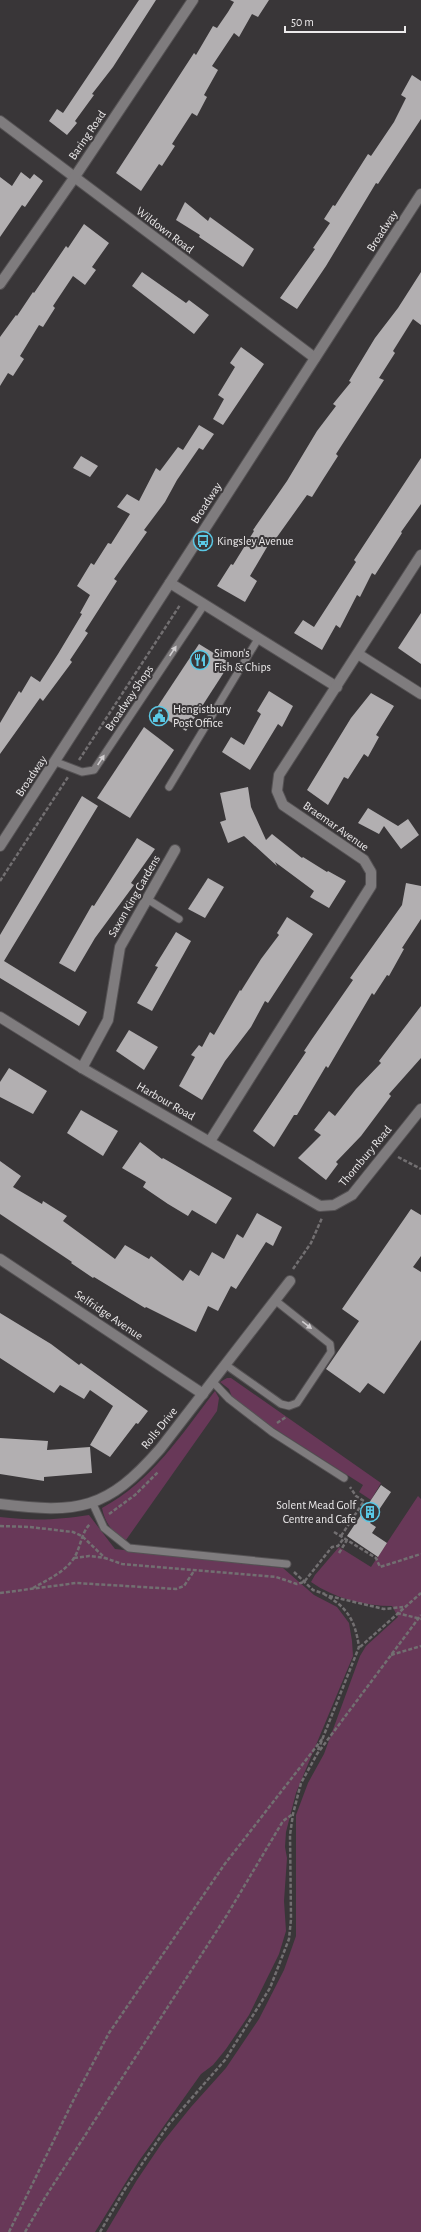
<svg xmlns="http://www.w3.org/2000/svg" width="421" height="2232" viewBox="0 0 421 2232" font-family="'Alegreya Sans',sans-serif">
  <style>
    .green { fill: #683858 }
    .building { fill: #b2afb1 }
    .lines { fill: none; stroke-linecap: round; stroke-linejoin: round }
    .service-casing { stroke: #555254; stroke-width: 9 }
    .minor-casing { stroke: #555254; stroke-width: 12 }
    .path { stroke: #726f71; stroke-width: 2.5; stroke-dasharray: 4 2; stroke-linecap: butt }
    .service { stroke: #7f7c7e; stroke-width: 7 }
    .minor { stroke: #7f7c7e; stroke-width: 10 }
    .oneway { fill: #d1ced0 }
    .labels { text-anchor: middle; dominant-baseline: central; stroke-width: 4; stroke-linejoin: round; paint-order: stroke }
    .street-label { font-size: 12px; fill: #eceaeb; stroke: #393638 }
    .poi-label { font-size: 12px; fill: #eceaeb; stroke: #393638; text-anchor: start }
  </style>
  <rect width="100%" height="100%" fill="#393638"/>
  <g class="green">
    <path d="M227 1378H231L381 1483 371 1500 359 1492 363 1485 272 1427 232 1397 229 1389 220 1382Z"/>
    <path d="M215 1391 219 1398 217 1411 126 1540C113 1534 105 1523 102 1508 151 1482 182 1434 215 1391Z"/>
    <path d="M418 1496 421 1499V2232H106L137 2180 162 2143 191 2107 226 2068 259 2019 284 1970 296 1936V1815L308 1783 324 1754 360 1656 366 1646 398 1617 392 1606C364 1606 334 1598 311 1582L315 1575 339 1547 371 1567Z"/>
    <path d="M89 1515 115 1549 283 1568 314 1595 337 1607 349 1623 352 1641 353 1656 296 1793 286 1832 285 1847 287 1858 284 1901 286 1931 279 1954 249 2015 226 2049 213 2065 201 2074 139 2161 95 2232H0V1517C33 1521 57 1520 89 1515Z"/>
  </g>
  <g class="building">
    <path d="M139 0H156L113 67 92 94 94 95 75 121 77 123 67 135 49 121 57 109 63 113Z"/>
    <path d="M230 0H269L258 17 252 14 239 37 234 33 212 66 218 70 204 95 207 97 197 116 192 113 172 144 175 146 162 166 159 164 141 191 116 173 194 53 196 55 213 26 217 28 228 12 234 2Z"/>
    <path d="M412 75 421 81V119L378 184 376 183 326 266 297 309 280 298 315 249 313 248 330 223 324 219 333 205 335 206 368 154 371 156 394 122 406 98 401 95Z"/>
    <path d="M21 172 30 179 34 174 43 181 25 207 22 205 0 237V177L12 186Z"/>
    <path d="M185 202 208 221 210 217 254 249 243 267 199 237 200 235 176 220Z"/>
    <path d="M84 224 109 243 92 267 96 270 85 285 73 276 53 306 55 308 43 327 39 325 20 356 24 359 13 376 8 373 0 386V337L16 315 17 316 33 292 34 293 66 246 68 248Z"/>
    <path d="M142 272 186 303 189 300 209 315 194 334 132 286Z"/>
    <path d="M421 272V325L413 319 393 351 395 353 379 378 384 380 336 454 338 456 322 481 312 497 307 495 272 544 270 542 250 576 257 581 245 602 217 586 231 564 233 565 254 531 253 530 287 481 317 431 336 406 333 404 351 382 349 381 375 338 398 308Z"/>
    <path d="M241 347 264 364 223 425 213 419 224 399 218 395 235 367 230 363Z"/>
    <path d="M199 425 214 434 203 450 199 448 177 480 165 502 144 530 147 532 114 579 117 581 85 631 88 633 70 660 72 662 43 701 40 698 0 754V723L19 691 21 693 31 676 40 682 58 654 82 614 80 613 90 595 77 586 91 563 94 565 108 543 111 544 130 514 117 507 127 494 139 501 156 468 160 471 178 447 183 450Z"/>
    <path d="M81 456 98 466 90 477 73 468Z"/>
    <path d="M421 458V504L401 532 402 533 375 575 372 573 360 597 357 595 340 628 336 625 322 650 294 633 303 620 314 627 356 562 354 560Z"/>
    <path d="M421 613V664L398 648Z"/>
    <path d="M199 644 230 663 186 731 154 712Z"/>
    <path d="M269 691 293 706 282 727 278 724 250 770 222 752 231 737 244 745 261 714 257 711Z"/>
    <path d="M371 693 394 706 376 735 379 737 368 757 364 754 348 779 344 777 328 805 307 790 351 718Z"/>
    <path d="M144 727 174 750 130 818 97 798Z"/>
    <path d="M248 787 251 807 266 840 272 834 302 858 303 857 327 872 328 871 346 881 329 908 310 897 314 891 275 862 277 866 244 836 228 843 220 822 226 820 220 793Z"/>
    <path d="M82 796 98 806 4 961 87 1012 79 1026 0 978V935Z"/>
    <path d="M368 808 398 826 408 819 419 835 401 849 384 826 379 834 358 823Z"/>
    <path d="M137 838 155 849 131 883 134 885 95 938 75 972 59 963 92 905 94 906Z"/>
    <path d="M208 878 224 887 205 918 188 909Z"/>
    <path d="M406 883 421 886V919L402 948 404 949 389 976 387 975 374 995 372 993 328 1068 326 1066 297 1115H294L274 1147 253 1131 306 1052 304 1051 312 1039 353 980 350 978 402 905Z"/>
    <path d="M287 917 313 934 268 1003 265 1001 251 1027 225 1061 202 1100 179 1086 195 1057 191 1055 199 1045 202 1047 210 1032 214 1035 240 990 241 991 261 959 279 935 277 933Z"/>
    <path d="M176 932 191 941 152 1011 137 1003 158 967 155 966Z"/>
    <path d="M421 1006V1058L389 1094 391 1096 361 1136 336 1162 338 1164 326 1180 298 1158 321 1135 314 1130 329 1111 335 1116 356 1089 381 1063 379 1061Z"/>
    <path d="M129 1030 158 1047 144 1070 116 1051Z"/>
    <path d="M9 1068 47 1091 33 1114 0 1097V1082Z"/>
    <path d="M81 1110 118 1131 103 1156 67 1133Z"/>
    <path d="M140 1142 162 1159 163 1158 232 1198 216 1224 192 1210 188 1216 168 1204 143 1187 146 1182 122 1168Z"/>
    <path d="M0 1161 21 1176 13 1187 42 1204 43 1201 67 1216 63 1221 115 1259 125 1245 149 1259 151 1256 183 1281 190 1270 199 1276 212 1252 224 1259 237 1234 243 1238 257 1213 282 1227 273 1246 266 1242 236 1289 231 1286 218 1311 208 1306 196 1332 146 1307 145 1308 94 1277 93 1278 71 1263 72 1262 0 1214Z"/>
    <path d="M411 1209 421 1215V1256L413 1267 421 1272V1340L384 1394 368 1383 360 1393 326 1369 359 1321 342 1309Z"/>
    <path d="M0 1313 51 1344 79 1365 81 1363 148 1411 138 1424 136 1423 110 1457 90 1445 113 1406 90 1390 84 1399 60 1385 54 1393 0 1358Z"/>
    <path d="M0 1438 48 1441 47 1450 90 1447 92 1473 44 1477V1481L0 1474Z"/>
    <path d="M381 1485 391 1492 370 1523 376 1527 372 1533 387 1543 378 1557 347 1536Z"/>
  </g>
  <g class="lines">
    <defs>
      <g id="service">
        <path d="M56 762 82 772 94 770 204 605"/>
        <path d="M169 787 258 639"/>
        <path d="M147 899 179 919"/>
        <path d="M226 1365 281 1404 289 1406 297 1403 331 1352 330 1344 276 1301"/>
        <path d="M213 1382 229 1399 272 1432 344 1478"/>
        <path d="M93 1504 104 1528 129 1548 287 1564"/>
      </g>
      <g id="minor">
        <path d="M0 121 315 358"/>
        <path d="M0 284 74 178 193 0"/>
        <path d="M170 583 337 687"/>
        <path d="M358 654 421 694"/>
        <path d="M0 846 421 194"/>
        <path d="M0 1017 82 1068 320 1206 334 1205 352 1195 421 1109"/>
        <path d="M82 1068 108 1020 120 947 175 850"/>
        <path d="M210 1141 371 886V872L364 860 283 805 277 791 279 775 421 555"/>
        <path d="M0 1259 203 1394"/>
        <path d="M0 1504C78 1514 107 1510 160 1449L290 1281"/>
      </g>
    </defs>
    <use href="#service" class="service-casing"/>
    <use href="#minor" class="minor-casing"/>
    <g class="path">
      <path d="M79 760 180 605"/>
      <path d="M0 881 68 777"/>
      <path d="M398 1157 421 1169"/>
      <path d="M293 1269 311 1243 322 1218"/>
      <path d="M277 1423 286 1417"/>
      <path d="M109 1514 135 1495 158 1472"/>
      <path d="M0 1526 30 1527 73 1532 82 1536 105 1558 122 1564 276 1577 297 1584 304 1582 332 1547 338 1546 344 1538"/>
      <path d="M334 1532 376 1558 380 1567 421 1554"/>
      <path d="M341 1536 364 1501 356 1496 350 1487"/>
      <path d="M339 1553 347 1540"/>
      <path d="M74 1558 89 1556 105 1558"/>
      <path d="M294 1572 313 1590 325 1594"/>
      <path d="M33 1588C47 1580 65 1572 74 1558 81 1547 81 1533 90 1524"/>
      <path d="M0 1593 76 1583 176 1589 184 1586 194 1571"/>
      <path d="M329 1596 384 1609 403 1607"/>
      <path d="M397 1613 421 1619"/>
      <path d="M360 1647 421 1593"/>
      <path d="M391 1655 421 1646"/>
      <path d="M318 1750 359 1647C355 1620 348 1608 324 1594"/>
      <path d="M9 2232 74 2099 109 2033 224 1865 323 1738"/>
      <path d="M25 2232 46 2196 227 1915 283 1821 293 1814"/>
      <path d="M100 2232 125 2189 169 2124 225 2060 270 1988 289 1939 291 1919 290 1835 293 1814 301 1783 317 1754 421 1615"/>
    </g>
    <use href="#service" class="service"/>
    <use href="#minor" class="minor"/>
  </g>
  <defs><path id="oneway-solid" d="M-6-.8H1V-3.2L6.5 0L1 3.2V.8H-6Z"/></defs>
  <g class="oneway">
    <use href="#oneway-solid" transform="translate(173 651) rotate(-56)"/>
    <use href="#oneway-solid" transform="translate(101 760) rotate(-56)"/>
    <use href="#oneway-solid" transform="translate(307 1325) rotate(37)"/>
  </g>
  <defs>
    <symbol id="bus-ring" viewBox="-11 -11 22 22"><circle r="9.5" fill="#393638" stroke="#5ac8e5" stroke-width="1.5"/><path d="M-5-6H5V4H4V6H2V4H-2V6H-4V4H-5ZM-3.5-4V0h7V-4ZM-3.5 1.2v1.5H-2V1.2ZM2 1.2v1.5H3.5V1.2Z" fill="#5ac8e5"/></symbol>
    <symbol id="restaurant-ring" viewBox="-11 -11 22 22"><circle r="9.5" fill="#393638" stroke="#5ac8e5" stroke-width="1.5"/><path d="M-5-6h1v4h1v-4h1v4h1v-4h1v5L-1.5 .5V6h-2V.5L-5-1ZM5-6V6H3V1.5H1.5Q1.5-4 5-6Z" fill="#5ac8e5"/></symbol>
    <symbol id="civic-ring" viewBox="-11 -11 22 22"><circle r="9.5" fill="#393638" stroke="#5ac8e5" stroke-width="1.5"/><path d="M-.6-6.5H3V-4.5H.6V-3L4-1V1h2V6H-6V1h2V-1L-.6-3ZM-1.2 2.5V6h2.4V2.5Z" fill="#5ac8e5"/></symbol>
    <symbol id="building-ring" viewBox="-11 -11 22 22"><circle r="9.5" fill="#393638" stroke="#5ac8e5" stroke-width="1.5"/><path d="M-4-6H4V6H1V3H-1V6H-4ZM-2.5-4.3h1.7v1.8h-1.7ZM.8-4.3h1.7v1.8H.8ZM-2.5-1h1.7V.8h-1.7ZM.8-1h1.7V.8H.8Z" fill="#5ac8e5"/></symbol>
  </defs>
  <g fill-rule="evenodd">
    <use href="#bus-ring" x="192" y="530" width="22" height="22"/>
    <use href="#restaurant-ring" x="189" y="649" width="22" height="22"/>
    <use href="#civic-ring" x="148" y="705" width="22" height="22"/>
    <use href="#building-ring" x="359" y="1501" width="22" height="22"/>
  </g>
  <g class="labels">
    <g class="street-label">
      <text transform="translate(87 135) rotate(-56)">Baring Road</text>
      <text transform="translate(165 230) rotate(37)">Wildown Road</text>
      <text transform="translate(382 231) rotate(-57)">Broadway</text>
      <text transform="translate(206 503) rotate(-57)">Broadway</text>
      <text transform="translate(129 698) rotate(-56)">Broadway Shops</text>
      <text transform="translate(31 776) rotate(-56)">Broadway</text>
      <text transform="translate(336 826) rotate(35)">Braemar Avenue</text>
      <text transform="translate(134 896) rotate(-60)">Saxon King Gardens</text>
      <text transform="translate(166 1101) rotate(30)">Harbour Road</text>
      <text transform="translate(365 1156) rotate(-50)">Thornbury Road</text>
      <text transform="translate(109 1315) rotate(34)">Selfridge Avenue</text>
      <text transform="translate(159 1428) rotate(-51)">Rolls Drive</text>
    </g>
    <g class="poi-label">
      <text x="217" y="541">Kingsley Avenue</text>
      <text x="214" y="653">Simon's<tspan x="214" dy="14">Fish &amp; Chips</tspan></text>
      <text x="173" y="709">Hengistbury<tspan x="173" dy="14">Post Office</tspan></text>
      <text x="356" y="1505" text-anchor="end">Solent Mead Golf<tspan x="356" dy="14">Centre and Cafe</tspan></text>
    </g>
  </g>
  <path d="M285 26v6h120v-6" fill="none" stroke="#eceaeb" stroke-width="2"/>
  <text x="291" y="26" font-size="12" fill="#eceaeb" stroke="#393638" stroke-width="3" paint-order="stroke">50 m</text>
</svg>
